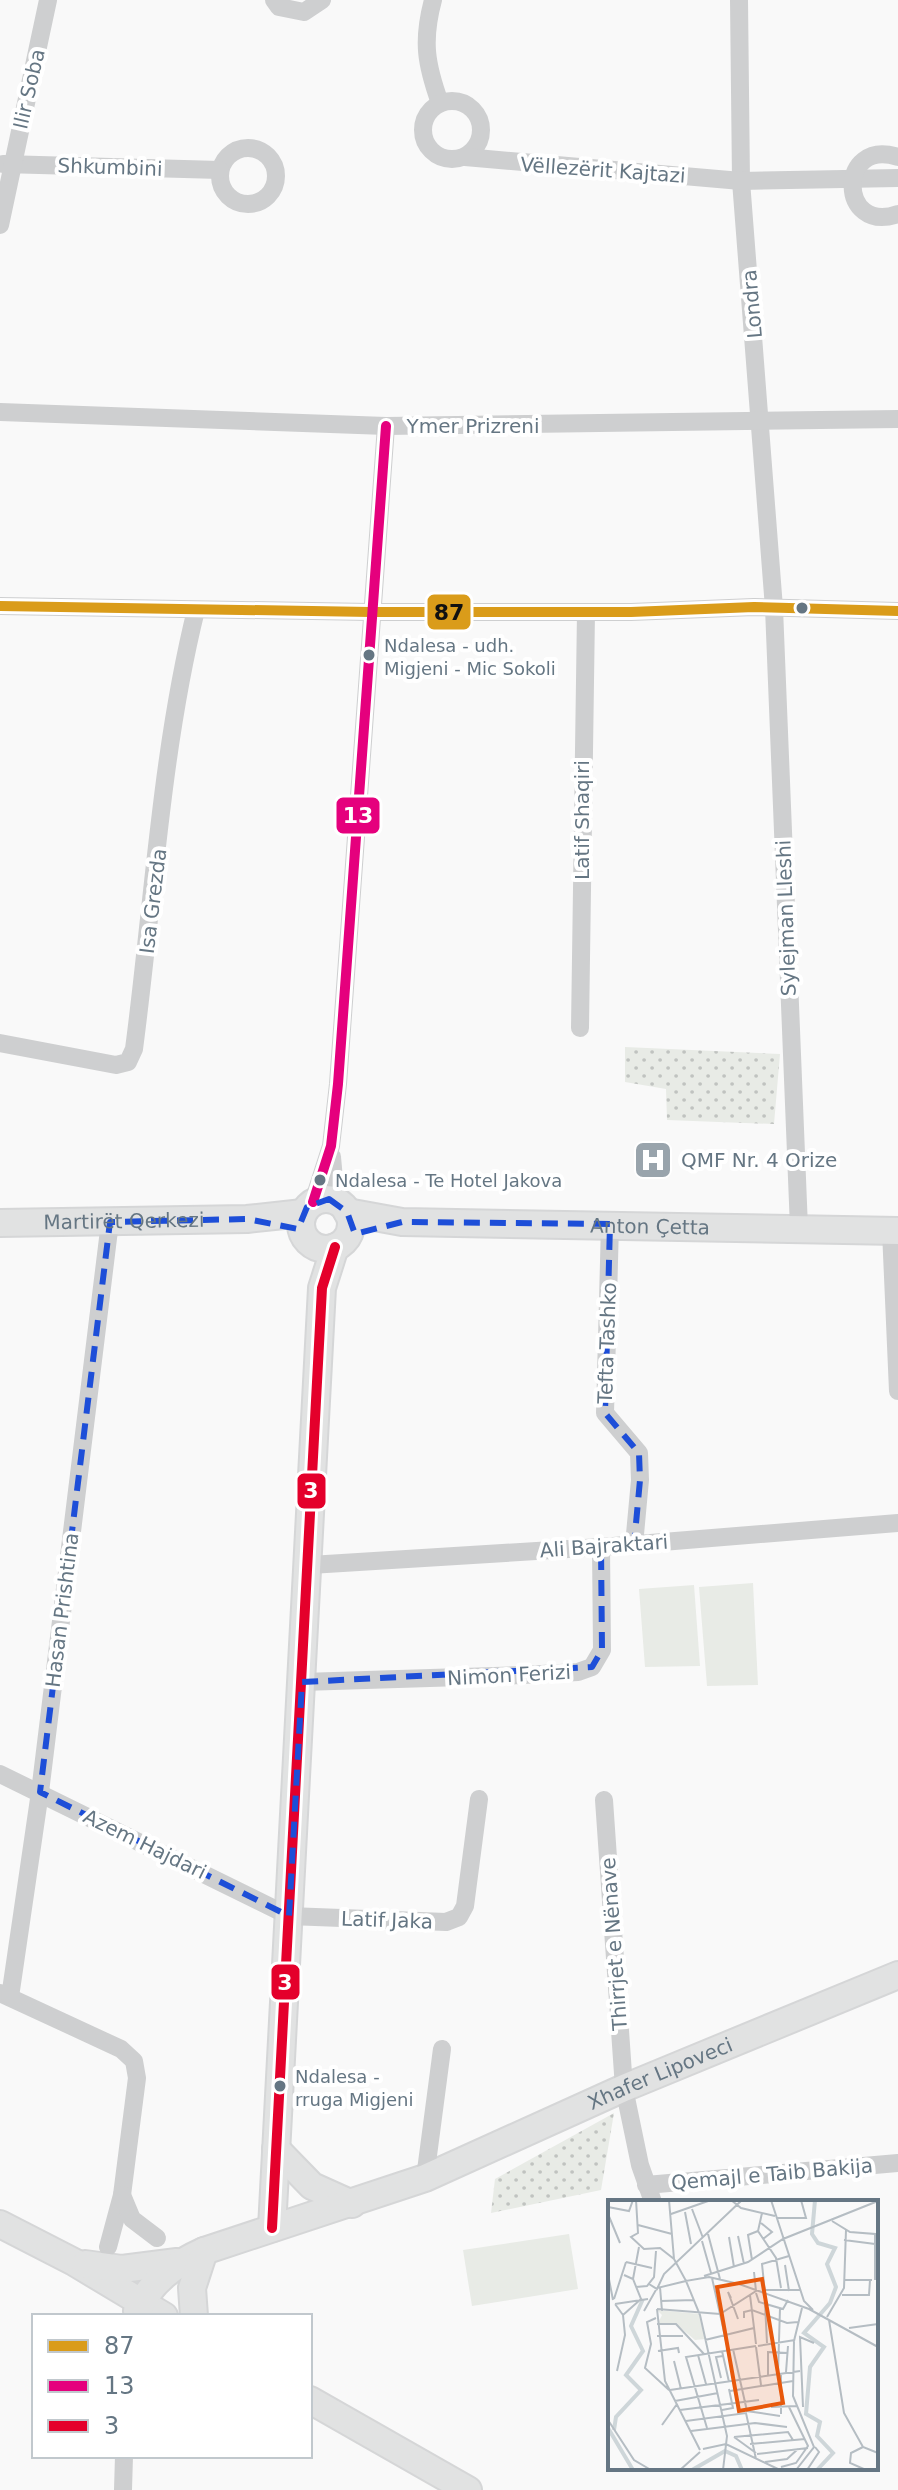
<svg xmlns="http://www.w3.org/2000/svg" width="898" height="2490" viewBox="0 0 898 2490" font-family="'DejaVu Sans',sans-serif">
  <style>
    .green { fill: #e8ebe6 }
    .park { fill: url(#park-dots) }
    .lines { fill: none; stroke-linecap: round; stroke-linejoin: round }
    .secondary-casing { stroke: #d5d6d7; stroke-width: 30 }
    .street { stroke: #cecfd0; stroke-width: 18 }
    .secondary { stroke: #e1e2e2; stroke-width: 26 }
    .bus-1-casing { stroke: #fff; stroke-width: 16 }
    .bus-2-casing { stroke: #fff; stroke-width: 16 }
    .bus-3-casing { stroke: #fff; stroke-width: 16 }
    .bus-1 { stroke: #da9c1a; stroke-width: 10 }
    .bus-2 { stroke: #e5007d; stroke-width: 10 }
    .bus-3 { stroke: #e4002b; stroke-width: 10 }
    .marked { fill: none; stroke: #1d4ed8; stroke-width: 6; stroke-dasharray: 16 10; stroke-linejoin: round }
    .bus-dot { fill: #657683; stroke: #fff; stroke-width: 3 }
    .labels { text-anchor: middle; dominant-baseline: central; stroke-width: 8; stroke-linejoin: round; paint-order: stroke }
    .bus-label { font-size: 18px; fill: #657683; stroke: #fff; text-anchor: start }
    .street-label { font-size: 20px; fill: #657683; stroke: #fff }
    .poi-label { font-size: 20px; fill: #657683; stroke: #fff; text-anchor: start }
    .inset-river { fill: none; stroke: #ced6d9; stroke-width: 4 }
    .inset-road { fill: none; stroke: #b5bdc3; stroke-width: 2 }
    .view { fill: #e8590c; fill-opacity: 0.15; stroke: #e8590c; stroke-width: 4 }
    .inset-edge { fill: none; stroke: #657683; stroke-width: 4 }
    .line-badge { stroke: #fff; stroke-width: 3 }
    .badge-label { font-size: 22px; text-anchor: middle; font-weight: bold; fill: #fff }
    .pale-badge-label { font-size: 22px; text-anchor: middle; font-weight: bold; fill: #111 }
  </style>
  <defs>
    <pattern id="park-dots" width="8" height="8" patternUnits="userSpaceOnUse" patternTransform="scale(2)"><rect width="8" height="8" fill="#e8ebe6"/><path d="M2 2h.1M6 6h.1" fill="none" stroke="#c0c3c0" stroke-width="1.8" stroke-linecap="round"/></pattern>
  </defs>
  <rect width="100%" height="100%" fill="#f9f9f9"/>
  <g class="green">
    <path d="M753 1583 758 1685 707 1686 699 1587Z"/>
    <path d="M694 1585 700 1666 645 1667 639 1589Z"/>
    <path d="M569 2234 578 2289 472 2306 463 2250Z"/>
  </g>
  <g class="park">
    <path d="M625 1047 780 1054 774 1124 667 1120 666 1089 625 1082Z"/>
    <path d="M614 2113 601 2190 491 2213 495 2179Z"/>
  </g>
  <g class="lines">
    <defs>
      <g id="secondary">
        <circle cx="326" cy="1224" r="25"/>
        <path id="s1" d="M347 1212 402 1222 898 1231"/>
        <path id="s2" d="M0 1223 247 1219 303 1213"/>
        <path d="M276 2149 312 2186 352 2204"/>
        <path d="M0 2224 74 2262 164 2316"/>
        <path d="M272 2228 322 1288 335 1247"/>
        <path d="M85 2264 122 2269 177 2262"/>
        <path id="s3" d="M137 2311C151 2281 175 2264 204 2251L425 2178 624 2088 898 1975"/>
        <path d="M194 2316 192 2288 204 2251"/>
        <path d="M310 2400 468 2490"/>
      </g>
    </defs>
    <use href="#secondary" class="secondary-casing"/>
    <g class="street">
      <path d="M274 0 279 7 304 12 322 0"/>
      <path d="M433 0C422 41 426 64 440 103"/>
      <path d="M739 0 741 181 774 608 799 1228"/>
      <circle cx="452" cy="130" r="29"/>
      <circle cx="248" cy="176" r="28"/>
      <path d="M465 157 741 181 898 178"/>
      <path d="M898 157C837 137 838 235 898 214"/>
      <path d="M3 164 220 170"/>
      <path d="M0 225 48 0"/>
      <path d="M0 412 386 426 898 419"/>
      <path d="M0 606 370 612H631L754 607 898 611"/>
      <path d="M580 1028 586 612"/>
      <path d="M0 1043 116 1065 128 1062 134 1049C153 905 161 751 196 610"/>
      <path d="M332 1157 336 1201"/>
      <path d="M313 1202 331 1146 338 1084 386 426"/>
      <path d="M610 1224 605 1413 639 1453 640 1480 634 1545"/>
      <path d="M891 1231 898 1391"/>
      <path d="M310 1565 601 1547 898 1523"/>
      <path d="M302 1682 523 1675 578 1672 592 1667 602 1650 601 1547"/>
      <path d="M0 1774 289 1916 446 1922 459 1917 465 1906 479 1799"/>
      <path d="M604 1800 624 2088 640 2165 653 2202"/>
      <path d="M0 1993 121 2049 134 2061 137 2078 122 2195 108 2247"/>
      <path d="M10 1997 40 1792 110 1222"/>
      <path d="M425 2178 442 2049"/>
      <path d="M646 2185 898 2163"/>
      <path d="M122 2195 132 2219 157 2238"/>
      <path d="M123 2490 124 2456"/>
    </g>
    <use href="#secondary" class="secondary"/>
    <defs>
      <path id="bus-1" d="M0 606 370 612H631L754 607 898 611"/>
      <path id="bus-2" d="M313 1202 331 1146 338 1084 386 426"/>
      <path id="bus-3" d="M272 2228 322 1288 335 1247"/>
    </defs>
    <use href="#bus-1" class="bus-1-casing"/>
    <use href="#bus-2" class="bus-2-casing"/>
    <use href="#bus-3" class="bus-3-casing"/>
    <use href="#bus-1" class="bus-1"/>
    <use href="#bus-2" class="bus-2"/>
    <use href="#bus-3" class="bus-3"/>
  </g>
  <path class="marked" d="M329 1199 347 1212 355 1234 402 1222 610 1224 605 1413 639 1453 640 1480 634 1545 601 1547 602 1650 592 1667 302 1682 289 1916 40 1792 110 1222 247 1219 298 1229 307 1207Z"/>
  <defs>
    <symbol id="hospital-square" viewBox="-11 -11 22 22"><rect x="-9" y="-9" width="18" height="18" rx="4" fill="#99a4ac" stroke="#fff"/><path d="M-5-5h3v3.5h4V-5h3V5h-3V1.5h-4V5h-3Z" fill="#fff"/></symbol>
  </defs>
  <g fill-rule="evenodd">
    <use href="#hospital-square" x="631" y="1138" width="44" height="44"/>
  </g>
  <g class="bus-dot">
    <circle cx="802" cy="608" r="7"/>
    <circle cx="369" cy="655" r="7"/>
    <circle cx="320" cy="1180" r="7"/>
    <circle cx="280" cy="2086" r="7"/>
  </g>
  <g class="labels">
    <g class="bus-label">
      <text x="384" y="645">Ndalesa - udh.<tspan x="384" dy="23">Migjeni - Mic Sokoli</tspan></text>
      <text x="335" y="1180">Ndalesa - Te Hotel Jakova</text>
      <text x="295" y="2076">Ndalesa -<tspan x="295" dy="23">rruga Migjeni</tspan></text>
    </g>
    <g class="street-label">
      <text transform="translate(29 89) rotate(-77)">Ilir Soba</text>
      <text transform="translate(110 167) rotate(2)">Shkumbini</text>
      <text transform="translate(603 170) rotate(4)">Vëllezërit Kajtazi</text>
      <text transform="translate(752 304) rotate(-95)">Londra</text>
      <text x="473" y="426">Ymer Prizreni</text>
      <text transform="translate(582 820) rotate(-90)">Latif Shaqiri</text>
      <text transform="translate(153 901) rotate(-83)">Isa Grezda</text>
      <text transform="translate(786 918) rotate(-92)">Sylejman Lleshi</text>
      <text stroke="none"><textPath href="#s2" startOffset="124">Martirët Qerkezi</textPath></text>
      <text stroke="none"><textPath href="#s1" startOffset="304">Anton Çetta</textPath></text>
      <text transform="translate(607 1343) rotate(-88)">Tefta Tashko</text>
      <text transform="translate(604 1546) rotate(-4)">Ali Bajraktari</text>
      <text transform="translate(62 1610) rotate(-83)">Hasan Prishtina</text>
      <text transform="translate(509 1675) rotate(-3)">Nimon Ferizi</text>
      <text transform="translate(145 1844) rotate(26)">Azem Hajdari</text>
      <text transform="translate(387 1920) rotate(2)">Latif Jaka</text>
      <text transform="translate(614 1944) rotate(-94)">Thirrjet e Nënave</text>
      <text stroke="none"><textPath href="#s3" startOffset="582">Xhafer Lipoveci</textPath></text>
      <text transform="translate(772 2174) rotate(-5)">Qemajl e Taib Bakija</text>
    </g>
    <g class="poi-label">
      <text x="681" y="1160">QMF Nr. 4 Orize</text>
    </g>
  </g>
  <g transform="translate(608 2200)">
    <rect width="270" height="270" fill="#f9f9f9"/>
    <path d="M49 110 92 114 97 139 87 140 67 123H50L54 115Z" fill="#e8ebe6"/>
    <path class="inset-river" d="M207 0 204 34 210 43 227 48 219 64 228 87 222 103 196 133 216 147 202 167 198 214 212 222 209 236 225 253 209 270M0 228 25 270M6 230 8 217 33 190 18 175 35 151 23 126 35 99M84 270 117 251 128 256 134 270"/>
    <path class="inset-road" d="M28 0 30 33 23 37 36 49 52 48 66 59M61 0 66 59 78 81 101 77 131 84 201 109 270 147M123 0 133 8 167 16M163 0 196 101 205 110M0 7 21 11 25 0M84 9 95 38M77 12 83 44M154 13 150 31 168 58 173 88M0 14 12 43M63 14 103 0M169 18H198L193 0M224 21 242 32 267 34V80M153 23 164 32 155 39M30 25 64 34M100 34 112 79M130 36 136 64M121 37 126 67M236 40 267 44M94 41 103 73M144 60 140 35 150 31M18 62 44 68M177 65 181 91M0 74 5 100M96 76 140 62 175 39 270 1M104 78 120 150M25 79 31 47M237 80H264M41 84 49 89 56 74 134 0M28 87 39 86 46 77 48 51M52 87 54 111M157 90H193M148 93 151 102 175 109 180 100M157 93 154 64 181 56M142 95 148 144M234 95H261L262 80M123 98 120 92 130 119M6 99 18 62M53 101 86 100M7 104 15 115 17 135 9 171M7 104 40 99M157 104 159 143M49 109 57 181 92 250M49 109 112 114 148 91 146 72M36 111 49 88 78 81 92 115 119 236 115 270M15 115 33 99 25 79 16 75M219 117 236 88 238 30M48 118 39 122 43 144 37 168 61 190M136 118V112L144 110 179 123 190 122M221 120 236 213 255 247 270 253M49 124H68L96 154M241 128 270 124M49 136H75M97 140 146 128M150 146 187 140M148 147 153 185M125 149 139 211 172 216M50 151 70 148 71 153M114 151 121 182M90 155 98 184M66 161 73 189M178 172 180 146M170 173 172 108M160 175V152L180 153M113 178 108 157 115 156M62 190 192 171M122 191 185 181M67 201 110 193M163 207 189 206M195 207 192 137 206 143M72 210 151 200M114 210 125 208 121 189M173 214V173M0 220 26 260 43 270M78 221 138 213 148 259M54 225 69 204M99 228 78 157 148 146M83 231 147 223 179 227M126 237 180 232 185 240M126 237 148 253M142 244 197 239M255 247 243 253 242 263 258 270M95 249 118 244 172 270M149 254 200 248M157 262 179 259 190 249M173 267 188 263 200 246 181 207M72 270 92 252M188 270 206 247 185 196 186 141 194 108M199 270 211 252 207 247"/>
    <path class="view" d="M154 79 175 203 131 211 109 87Z"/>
    <rect width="270" height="270" class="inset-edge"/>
  </g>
  <g class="line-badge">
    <rect x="426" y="593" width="46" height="38" rx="8" fill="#da9c1a"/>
    <rect x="335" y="796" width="46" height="39" rx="8" fill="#e5007d"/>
    <rect x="296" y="1472" width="31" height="38" rx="8" fill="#e4002b"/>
    <rect x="270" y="1963" width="31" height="38" rx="8" fill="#e4002b"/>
  </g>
  <g class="badge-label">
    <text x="358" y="823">13</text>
    <text x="311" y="1498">3</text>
    <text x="285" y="1990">3</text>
  </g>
  <g class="pale-badge-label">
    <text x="449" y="620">87</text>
  </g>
  <rect x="32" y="2314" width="280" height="144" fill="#ffffff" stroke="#c1c8cd" stroke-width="2"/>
  <rect x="48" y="2340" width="40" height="12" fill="#da9c1a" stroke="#c1c8cd" stroke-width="2"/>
  <text x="104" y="2354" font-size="24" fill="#657683">87</text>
  <rect x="48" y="2380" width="40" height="12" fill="#e5007d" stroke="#c1c8cd" stroke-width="2"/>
  <text x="104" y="2394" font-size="24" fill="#657683">13</text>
  <rect x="48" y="2420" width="40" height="12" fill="#e4002b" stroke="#c1c8cd" stroke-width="2"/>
  <text x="104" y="2434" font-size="24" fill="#657683">3</text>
</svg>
